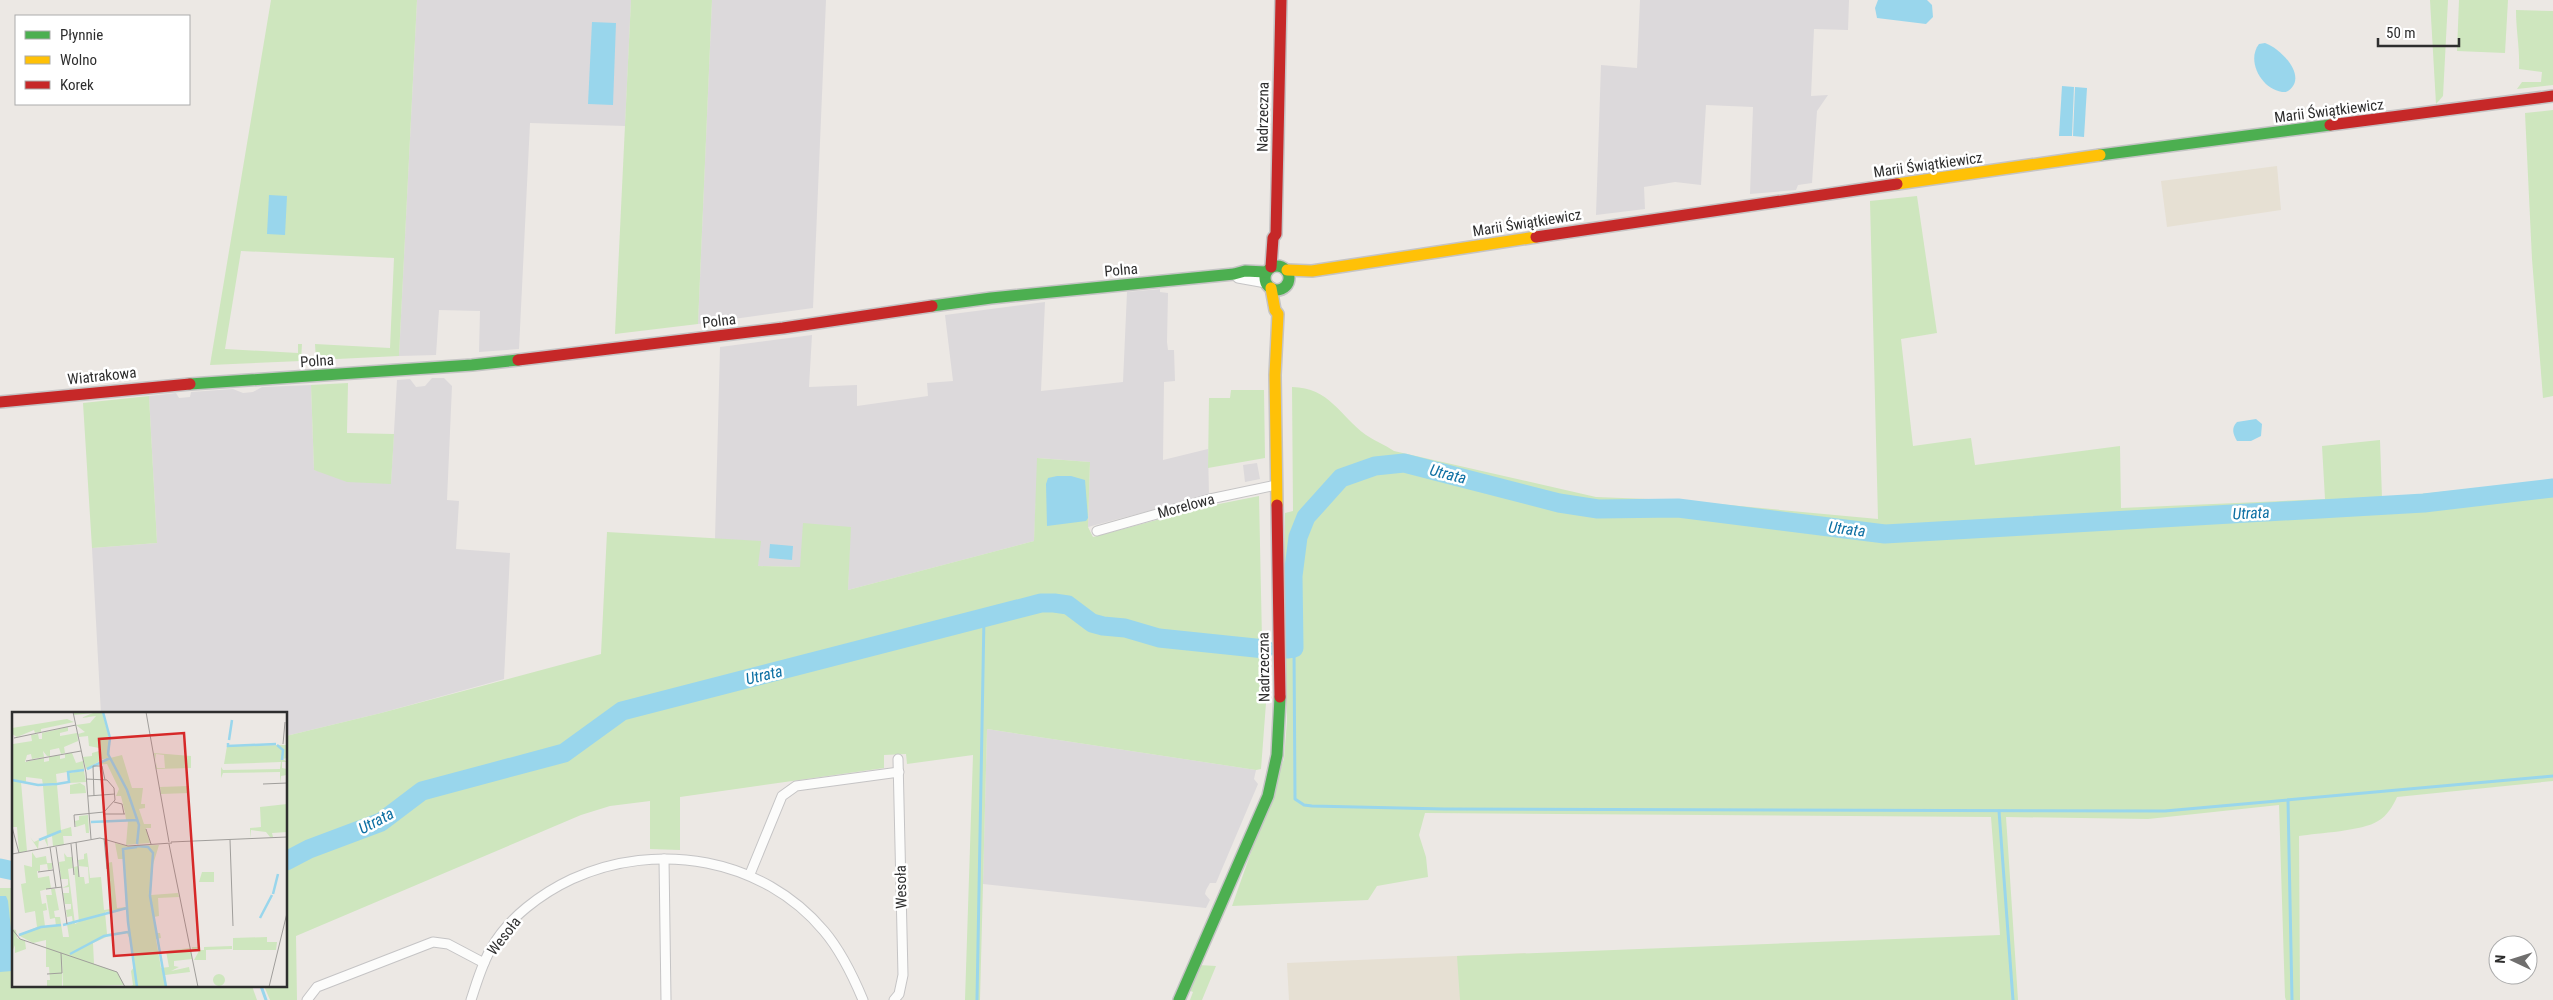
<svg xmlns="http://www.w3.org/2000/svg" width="2553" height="1000" viewBox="0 0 2553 1000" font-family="'Roboto Condensed',sans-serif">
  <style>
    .industrial { fill: #dcd9db }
    .education { fill: #e6e0d3 }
    .green { fill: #cee6be }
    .water { fill: #99d6ec }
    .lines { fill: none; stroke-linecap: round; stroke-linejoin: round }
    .stream { stroke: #99d6ec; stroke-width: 3 }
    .river { stroke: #99d6ec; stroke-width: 19 }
    .street-casing { stroke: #c5c4c5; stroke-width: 11 }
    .fast-casing { stroke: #c5c4c5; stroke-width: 14 }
    .slow-casing { stroke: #c5c4c5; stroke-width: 14 }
    .jam-casing { stroke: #c5c4c5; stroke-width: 14 }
    .street { stroke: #fcfcfb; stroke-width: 9 }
    .fast { stroke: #4caf50; stroke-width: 11 }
    .slow { stroke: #ffc107; stroke-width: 11 }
    .jam { stroke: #c62828; stroke-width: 11 }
    .labels { text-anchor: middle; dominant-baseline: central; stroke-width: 5; stroke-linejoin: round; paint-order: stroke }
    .street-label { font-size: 15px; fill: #2e2e2e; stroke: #fff }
    .water-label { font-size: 16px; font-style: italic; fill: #0d6fa3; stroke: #fff }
    .inset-river { fill: none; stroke: #99d6ec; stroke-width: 2.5 }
    .inset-road { fill: none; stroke: #a09e9b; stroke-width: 1 }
    .view { fill: #d62828; fill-opacity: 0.15; stroke: #d62828; stroke-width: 2.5 }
    .inset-edge { fill: none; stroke: #2e2e2e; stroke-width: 2.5 }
  </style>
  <rect width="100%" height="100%" fill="#ece8e4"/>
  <g class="industrial">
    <path d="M417 0H631L625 126 530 123 519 349 479 352 480 311 439 310 436 355 399 356Z"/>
    <path d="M712 0H826L813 308 698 324Z"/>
    <path d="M1640 0H1849L1848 30 1814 29 1811 96 1828 95 1817 111 1812 183 1798 185 1796 190 1750 194 1753 107 1706 105 1701 185 1675 182 1644 187 1645 209 1596 215 1601 65 1637 68Z"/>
    <path d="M1160 289V292L1168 293 1167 342 1168 350H1174L1175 381 1164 382 1163 460 1208 449 1209 495 1088 527 1090 462 1038 458 1034 541 848 590 850 527 800 567 758 566 715 539 720 347 812 335 809 387 857 385V406L928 396 927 383 953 381 945 315 1045 302 1041 391 1123 382 1127 292Z"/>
    <path d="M432 378H444L452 386 447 500 459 501 456 549 510 553 504 679 381 713 286 736V714H101L92 548 157 543 149 396 176 393 179 398 190 397 191 392 233 389 243 393 253 392 262 387 311 385 314 470 391 483 397 380 410 379 416 387 425 386Z"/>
    <path d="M1257 463 1260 479 1245 482 1243 465Z"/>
    <path d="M987 729 1256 770 1254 779 1258 784 1216 883H1210L1206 890 1205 894 1210 900 1206 908 983 884Z"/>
  </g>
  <g class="education">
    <path d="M2277 166 2281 210 2167 227 2161 181Z"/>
    <path d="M1526 953V1000H1289L1287 963Z"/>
  </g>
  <g class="green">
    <path d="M271 0H417L399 356 316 360 315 344 390 348 394 258 241 251 225 349 298 353V344H302L301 361 210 365Z"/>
    <path d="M631 0H712L698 324 615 334Z"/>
    <path d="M2430 0H2448L2443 96 2436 104Z"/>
    <path d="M2459 0H2508L2505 53 2457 51Z"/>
    <path d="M2516 10 2553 11V85L2517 89 2522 82H2541L2542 72 2519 69C2520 49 2516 31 2516 10Z"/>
    <path d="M2553 110V396L2543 398 2532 259 2525 113Z"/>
    <path d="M1917 196 1937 333 1901 339 1913 446 1971 438 1975 465 2120 446 2121 508 2325 499 2322 446 2380 440 2382 498 2553 480V781L2397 797C2393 806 2387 816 2378 821 2363 831 2318 833 2299 836L2300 1000H2286L2285 997 2279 805 2148 819 2006 817 2018 1000H1460L1457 956 2000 935 1991 817 1425 813 1419 835 1426 857 1428 877 1377 886 1368 900 1232 906 1284 759 1287 721 1284 618 1285 513 1293 511 1292 387C1330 388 1339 415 1366 435 1375 441 1385 445 1394 451L1596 497 1675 500 1878 519 1870 201Z"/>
    <path d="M348 383 347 433 394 434 391 484 347 482 314 470 311 385Z"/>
    <path d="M1231 390H1264L1265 458 1208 468 1209 398H1230Z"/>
    <path d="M149 396 157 543 92 548 83 403Z"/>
    <path d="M1037 458 1090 462 1088 527 1093 537 1209 506 1259 496 1262 640 1271 637 1261 769 1256 770 987 729 980 1000H965L973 755 907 764 906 754 884 755V768L680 797V850L650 849V801L610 806 581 815 296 936 297 1000H270L264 986H286V736L381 713 601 654 607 532 761 541 758 566 800 567 803 523 851 527 848 590 1034 541Z"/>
    <path d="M0 888H14V986H252L257 1000H0Z"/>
    <path d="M1199 965 1216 966 1202 1000H1190L1193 992 1188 990Z"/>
  </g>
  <g class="water">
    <path d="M1878 0H1927L1932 5 1933 17 1926 24 1877 18 1875 8Z"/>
    <path d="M592 22 616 23 613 105 588 104Z"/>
    <path d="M2265 43C2282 49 2310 79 2286 92 2264 93 2245 62 2259 44Z"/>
    <path d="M2062 86 2074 87 2072 136H2059Z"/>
    <path d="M2075 87 2087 88 2084 137 2073 136Z"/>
    <path d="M269 195 287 196 285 235 267 234Z"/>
    <path d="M2256 419 2262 424 2261 436 2251 441H2237C2233 434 2231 428 2237 422Z"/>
    <path d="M1057 476H1071L1085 480 1088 518 1086 521 1047 526 1046 484 1048 478Z"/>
    <path d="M770 544 793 546 792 560 769 558Z"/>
    <path d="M0 896H6L8 901 14 957 12 971 0 972Z"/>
  </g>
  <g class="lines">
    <g class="stream">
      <path d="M1294 648 1295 799 1304 805 1312 806 1444 809 2165 811 2553 776"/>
      <path d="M2288 800 2292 1000"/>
      <path d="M1999 811 2013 1000"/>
      <path d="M261 986 266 1000"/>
      <path d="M977 1000 984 617"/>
    </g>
    <g class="river">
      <path d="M1287 649 1294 648 1293 576 1298 537 1306 517 1341 478 1375 466 1404 463 1559 503 1598 509 1678 508 1885 534 2424 503 2553 488"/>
      <path d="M286 861 309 849 381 822 422 791 564 753 622 711 1041 603H1054L1068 605 1092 623 1103 626 1125 628 1159 638 1265 649"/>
      <path d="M0 868 14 871"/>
    </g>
    <defs>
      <g id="street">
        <path d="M1234 274 1238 278 1266 283"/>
        <path d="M1097 531 1210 499 1276 485"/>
        <path d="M664 859 666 1000"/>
        <path d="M750 874 782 796 796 786 899 772"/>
        <path d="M307 1000 317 987 433 942 448 944 484 963"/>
        <path d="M471 1000C477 982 482 963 492 947 508 918 542 893 572 879 657 840 763 858 824 931 841 951 853 976 863 1000"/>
        <path d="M894 1000 899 994 903 975 898 759"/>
      </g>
      <g id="fast">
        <path d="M2100 155 2330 125"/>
        <circle cx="1277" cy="278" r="12"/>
        <path d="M932 306 991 298 1234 274 1245 271 1266 272"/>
        <path d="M190 384 472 365 518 360"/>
        <path d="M1179 1000 1268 796 1277 755 1280 697"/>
      </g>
      <g id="slow">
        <path d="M1897 184 2100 155"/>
        <path d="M1287 270 1312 271 1536 237"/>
        <path d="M1271 288 1275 310 1278 314 1275 375 1277 505"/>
      </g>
      <g id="jam">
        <path d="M2330 125 2553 96"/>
        <path d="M1536 237 1897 184"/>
        <path d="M1271 267 1273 238 1276 234 1281 0"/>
        <path d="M518 360 783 328 932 306"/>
        <path d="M0 402 190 384"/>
        <path d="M1277 505 1280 697"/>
      </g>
    </defs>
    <use href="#street" class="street-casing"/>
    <use href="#fast" class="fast-casing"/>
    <use href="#slow" class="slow-casing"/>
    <use href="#jam" class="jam-casing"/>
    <use href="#street" class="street"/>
    <use href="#fast" class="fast"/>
    <use href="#slow" class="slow"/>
    <use href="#jam" class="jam"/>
  </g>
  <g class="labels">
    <g class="street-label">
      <text transform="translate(2329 111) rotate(-7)">Marii Świątkiewicz</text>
      <text transform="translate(1263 117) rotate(-89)">Nadrzeczna</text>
      <text transform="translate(1928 165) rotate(-8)">Marii Świątkiewicz</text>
      <text transform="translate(1527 223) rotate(-9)">Marii Świątkiewicz</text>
      <text transform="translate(1121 270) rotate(-5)">Polna</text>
      <text transform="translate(719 321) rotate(-7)">Polna</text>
      <text transform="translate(317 361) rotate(-4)">Polna</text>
      <text transform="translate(102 376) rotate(-6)">Wiatrakowa</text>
      <text transform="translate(1186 506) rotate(-15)">Morelowa</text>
      <text transform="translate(1264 667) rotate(-91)">Nadrzeczna</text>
      <text transform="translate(901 887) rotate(-91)">Wesoła</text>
      <text transform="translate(504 936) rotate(-52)">Wesoła</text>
    </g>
    <g class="water-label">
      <text transform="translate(1448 474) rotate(14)">Utrata</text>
      <text transform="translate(2251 513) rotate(-3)">Utrata</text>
      <text transform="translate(1847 529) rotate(7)">Utrata</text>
      <text transform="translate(764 675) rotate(-14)">Utrata</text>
      <text transform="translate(376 821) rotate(-28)">Utrata</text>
    </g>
  </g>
  <g transform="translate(12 712)">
    <rect width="275" height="275" fill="#ece8e4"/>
    <path d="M61 0H90L96 22 98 46 110 43 120 76H131L129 92H133V96L127 97 132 112H139V116H134L138 131 114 133 116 109 79 111 114 108 113 101 109 84H104L107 77 95 52 83 53 98 46 91 47 74 57 71 45 80 44V41L87 39V36L77 34 76 24 67 25 66 22 73 20 64 13 78 11 84 4 69 6 81 1 62 3ZM55 7 62 10 29 17V20L23 21 22 18 5 25 0 22V16ZM56 15V19L48 21V24L65 21 66 29 52 35 53 41 49 42 47 36 38 38V44H35L31 39 32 45 20 47 19 42 15 43 13 50 32 46V50L37 49V45L48 43V47L53 46V42L60 41 64 51 71 49 72 57 44 62 45 72 31 73 30 67 14 65V70L0 67V27L1 32 20 29 19 23 26 22 27 27H30V21ZM275 33V46L271 47 275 50H270V56L275 57V63L269 64 268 71V60L211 61 209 66V55L211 58 268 57 269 50 212 52 215 34ZM142 41 179 44V56L144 57 145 50V56H153L152 43 144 42 143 49ZM72 59 74 70 57 71 56 61ZM0 68 9 70 15 139 7 141 5 115H0ZM68 71 73 74 74 81 58 82V73ZM45 73 49 118 59 115 60 124H51L52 133 41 134 40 124 35 125 36 135 32 126 27 128 26 137 18 125 22 130 35 124 31 74ZM177 74V81L149 82 148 75ZM275 92V120L260 121 261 125H258L254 120 239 118 238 126V116L249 115 248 95ZM76 103 77 121H74L73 112 64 115 63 109 67 108V104ZM103 131 115 134 147 133 139 159V183L166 181 167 185 146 186 147 204 142 205 144 221H148L149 226 144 227 149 256 157 255 154 239 178 236 180 247 162 249V254L167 255 159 259 177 255 178 260 153 263 155 275H117L121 273 119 259 123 254 119 230 115 221 101 222 81 231 82 252 105 260 112 273 51 275 50 245V275H35V268H38L37 255H34V228L21 231 6 223 25 215 23 199 13 201 9 172 14 171 12 153 20 155V140L24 146 34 144 35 151H40V157L36 158 35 152 28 153V159H25L26 166 37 164 39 176 28 179 30 192 34 191 35 198 31 199 33 214H44L43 206 38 207 34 183H40L39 177H43L47 198 42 199 43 205H48L51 225H57L55 212H61L60 204 55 205 54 198 59 197V192H53L51 181H57V175L50 176 56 173V167H49L47 150 53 149 52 141 55 145H60L61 156 56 157 63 212 67 210 62 155 66 154 67 165H72L73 172 77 171 76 155 67 154 66 148 72 147V142L75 141 78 166 89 165 92 198 98 197 95 151 100 150 105 196 114 195 112 147H106ZM115 196 117 219 95 222 93 200ZM190 160H202V170H187ZM0 217 4 218 5 226 13 229 14 237 3 241V233L0 240ZM255 225V230H265L264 238H221V226ZM220 234V237L194 238V248H182L187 239H180V235H186L187 238H192V235ZM201 268a6 6 0 1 1 12 0a6 6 0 1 1-12 0Z" fill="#cee6be" fill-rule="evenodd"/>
    <path class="inset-river" d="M91 0 98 26 96 42 115 78 127 113 125 132M217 28 220 8M216 31V34L264 32M265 33 271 38 270 48M75 57 98 46M0 68 26 73 45 72 57 70 56 60 72 58M79 110 126 108M27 128 49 119M125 134 136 135 141 141 138 184 154 275M125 135 111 137 116 210 125 275M261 182 266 162M248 206 260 183M51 213 115 196M7 223 29 215 49 213M58 242 92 224 116 220"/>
    <path class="inset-road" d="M61 0 74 61 79 127M134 0 157 130M2 26 64 13M271 32 273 10M14 49 69 39M90 67 92 102H113M251 72 275 71M76 84 103 82M82 84 81 54H90L93 68M102 90 110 92 112 102M0 115 7 141M63 115 62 103 92 100 103 88 102 76 95 68 74 67M134 117 139 132M92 126 95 157M218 128 221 214M64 130 67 165M159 130 275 125M59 132 62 163M157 132 186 275M38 135 44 176M44 135 55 212M0 142 88 126 116 134 160 131M26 160 41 158M34 177 50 175M0 217 8 227 105 260 113 275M35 262 50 261 49 241M257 275 275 201"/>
    <path class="view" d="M172 21 187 238 102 244 87 27Z"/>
    <rect width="275" height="275" class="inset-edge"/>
  </g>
  <rect x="15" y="15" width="175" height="90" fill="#ffffff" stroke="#ababab"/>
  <rect x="25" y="31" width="25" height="8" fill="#4caf50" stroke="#ababab"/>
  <text x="60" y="40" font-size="15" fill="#2e2e2e">Płynnie</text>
  <rect x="25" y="56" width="25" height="8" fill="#ffc107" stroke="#ababab"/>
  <text x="60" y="65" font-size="15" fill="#2e2e2e">Wolno</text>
  <rect x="25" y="81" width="25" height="8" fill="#c62828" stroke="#ababab"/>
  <text x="60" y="90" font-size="15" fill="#2e2e2e">Korek</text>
  <g transform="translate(2513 960) rotate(274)"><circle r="24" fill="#ffffff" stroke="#ababab"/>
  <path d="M0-4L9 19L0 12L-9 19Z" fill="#706f6e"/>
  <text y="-8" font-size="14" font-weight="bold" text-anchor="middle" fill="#2e2e2e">N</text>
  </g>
  <path d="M2378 38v8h81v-8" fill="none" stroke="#2e2e2e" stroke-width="2.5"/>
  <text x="2386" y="38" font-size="15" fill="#2e2e2e" stroke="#ffffff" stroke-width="4" paint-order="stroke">50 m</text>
</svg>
